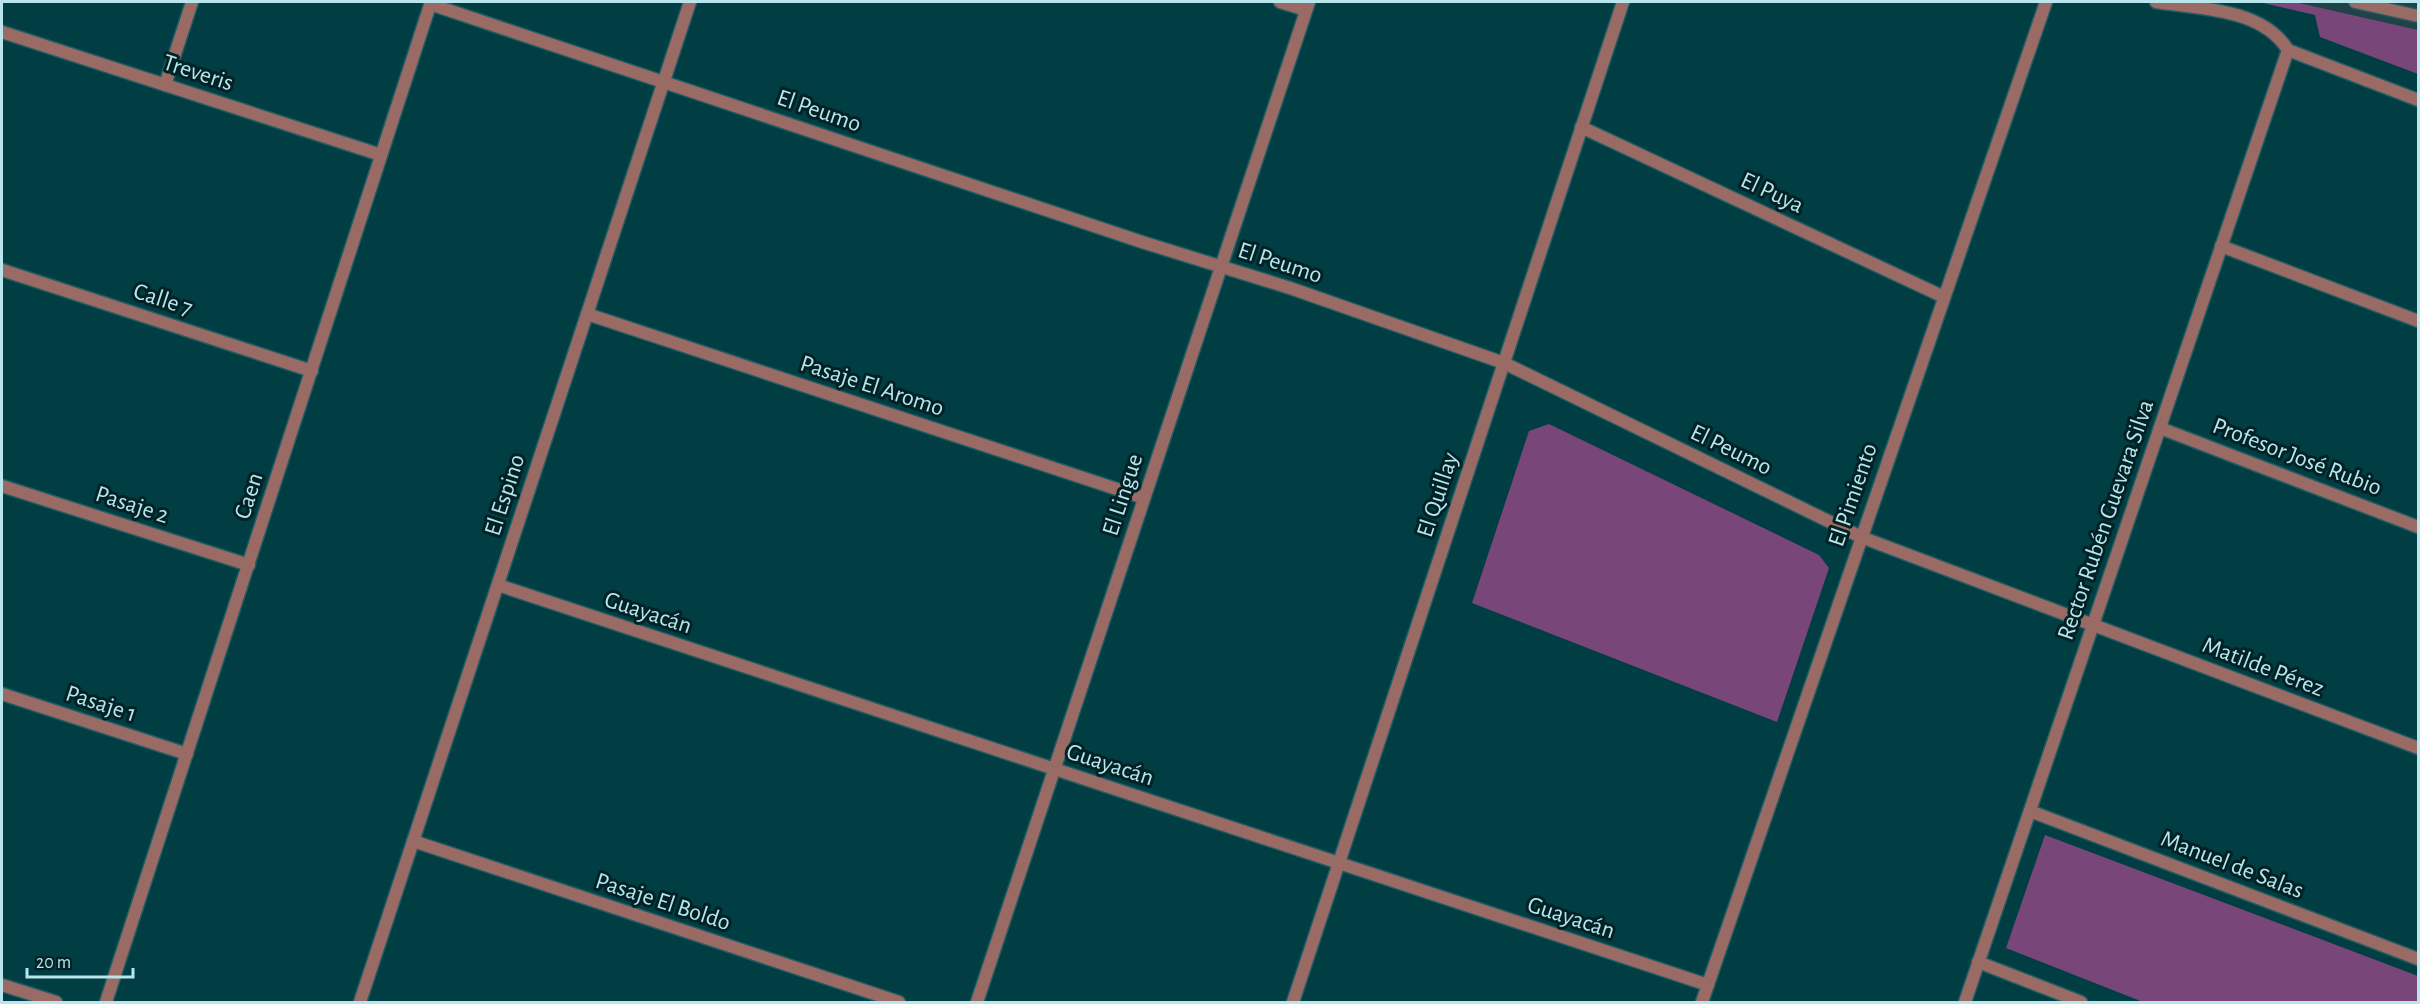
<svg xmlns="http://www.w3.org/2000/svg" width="2420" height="1004" viewBox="0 0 2420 1004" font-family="'Alegreya Sans',sans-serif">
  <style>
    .built { fill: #1f4347 }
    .green { fill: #79467a }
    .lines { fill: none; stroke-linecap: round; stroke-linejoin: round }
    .lane-casing { stroke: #215c62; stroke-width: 15 }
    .street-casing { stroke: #215c62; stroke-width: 15 }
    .lane { stroke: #9a6b65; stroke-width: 12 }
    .street { stroke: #9a6b65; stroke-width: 12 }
    .labels { text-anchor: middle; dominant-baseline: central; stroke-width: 6; stroke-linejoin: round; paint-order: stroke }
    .street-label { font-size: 24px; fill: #b8e6ec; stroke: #022226 }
  </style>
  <rect width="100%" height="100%" fill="#003e44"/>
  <path class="built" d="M2295 2H2418V30Z"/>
  <g class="green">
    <path d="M2259 2H2295L2418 30V74L2320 37 2315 15Z"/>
    <path d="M1549 424 1819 555 1829 568 1777 722 1472 603 1529 431Z"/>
    <path d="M2045 835 2418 976V1002H2143L2006 948Z"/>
  </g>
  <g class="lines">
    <defs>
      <path id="lane" d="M2355 2 2418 16"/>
      <g id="street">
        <path d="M1280 2 1306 10"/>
        <path d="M2156 2C2200 9 2262 8 2288 50"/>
        <path d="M430 4 1142 242 1290 288 1504 363 1861 537 2418 748"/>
        <path d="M2 32 381 155"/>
        <path d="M2288 50 2418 100"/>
        <path d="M165 85 192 2"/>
        <path d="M1581 127 1944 297"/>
        <path d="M2221 246 2418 321"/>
        <path d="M2 270 312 371"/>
        <path d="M587 314 1144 498"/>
        <path d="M2160 428 2418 527"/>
        <path d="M2 486 249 565"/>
        <path d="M498 585 1708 985"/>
        <path d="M2 694 187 754"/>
        <path d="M2030 811 2418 959"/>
        <path d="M413 841 899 1002"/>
        <path d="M1978 962 2081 1002"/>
        <path d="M2 985 56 1002"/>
        <path d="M106 1002 431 2"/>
        <path d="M360 1002 690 2"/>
        <path d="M977 1002 1309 2"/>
        <path d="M1293 1002 1623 2"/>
        <path d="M1702 1002 2046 2"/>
        <path d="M1965 1002 2288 50"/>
      </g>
    </defs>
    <use href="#lane" class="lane-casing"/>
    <use href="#street" class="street-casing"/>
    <use href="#lane" class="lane"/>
    <use href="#street" class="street"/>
  </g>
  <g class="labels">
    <g class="street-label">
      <text transform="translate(198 73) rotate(18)">Treveris</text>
      <text transform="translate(819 111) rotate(19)">El Peumo</text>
      <text transform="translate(1772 193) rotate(25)">El Puya</text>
      <text transform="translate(1280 263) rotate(18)">El Peumo</text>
      <text transform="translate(163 300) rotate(18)">Calle 7</text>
      <text transform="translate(872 386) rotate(18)">Pasaje El Aromo</text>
      <text transform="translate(1731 450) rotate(26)">El Peumo</text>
      <text transform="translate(2297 457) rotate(21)">Profesor José Rubio</text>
      <text transform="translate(505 495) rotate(-72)">El Espino</text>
      <text transform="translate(1123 495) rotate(-72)">El Lingue</text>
      <text transform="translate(1438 495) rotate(-72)">El Quillay</text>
      <text transform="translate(1853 495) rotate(-71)">El Pimiento</text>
      <text transform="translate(249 496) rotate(-72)">Caen</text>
      <text transform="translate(132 505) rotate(18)">Pasaje 2</text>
      <text transform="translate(2106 520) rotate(-71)">Rector Rubén Guevara Silva</text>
      <text transform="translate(648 613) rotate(18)">Guayacán</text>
      <text transform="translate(2263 667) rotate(21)">Matilde Pérez</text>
      <text transform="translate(101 704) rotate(18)">Pasaje 1</text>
      <text transform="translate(1110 765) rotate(18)">Guayacán</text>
      <text transform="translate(2232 865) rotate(21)">Manuel de Salas</text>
      <text transform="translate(663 902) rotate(18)">Pasaje El Boldo</text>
      <text transform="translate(1571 918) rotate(18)">Guayacán</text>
    </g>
  </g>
  <rect width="2420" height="1004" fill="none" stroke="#b8e6ec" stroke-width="6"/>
  <path d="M27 968v9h106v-9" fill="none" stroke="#b8e6ec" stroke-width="3"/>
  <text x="36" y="968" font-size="18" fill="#b8e6ec" stroke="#022226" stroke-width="4.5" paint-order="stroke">20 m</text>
</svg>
